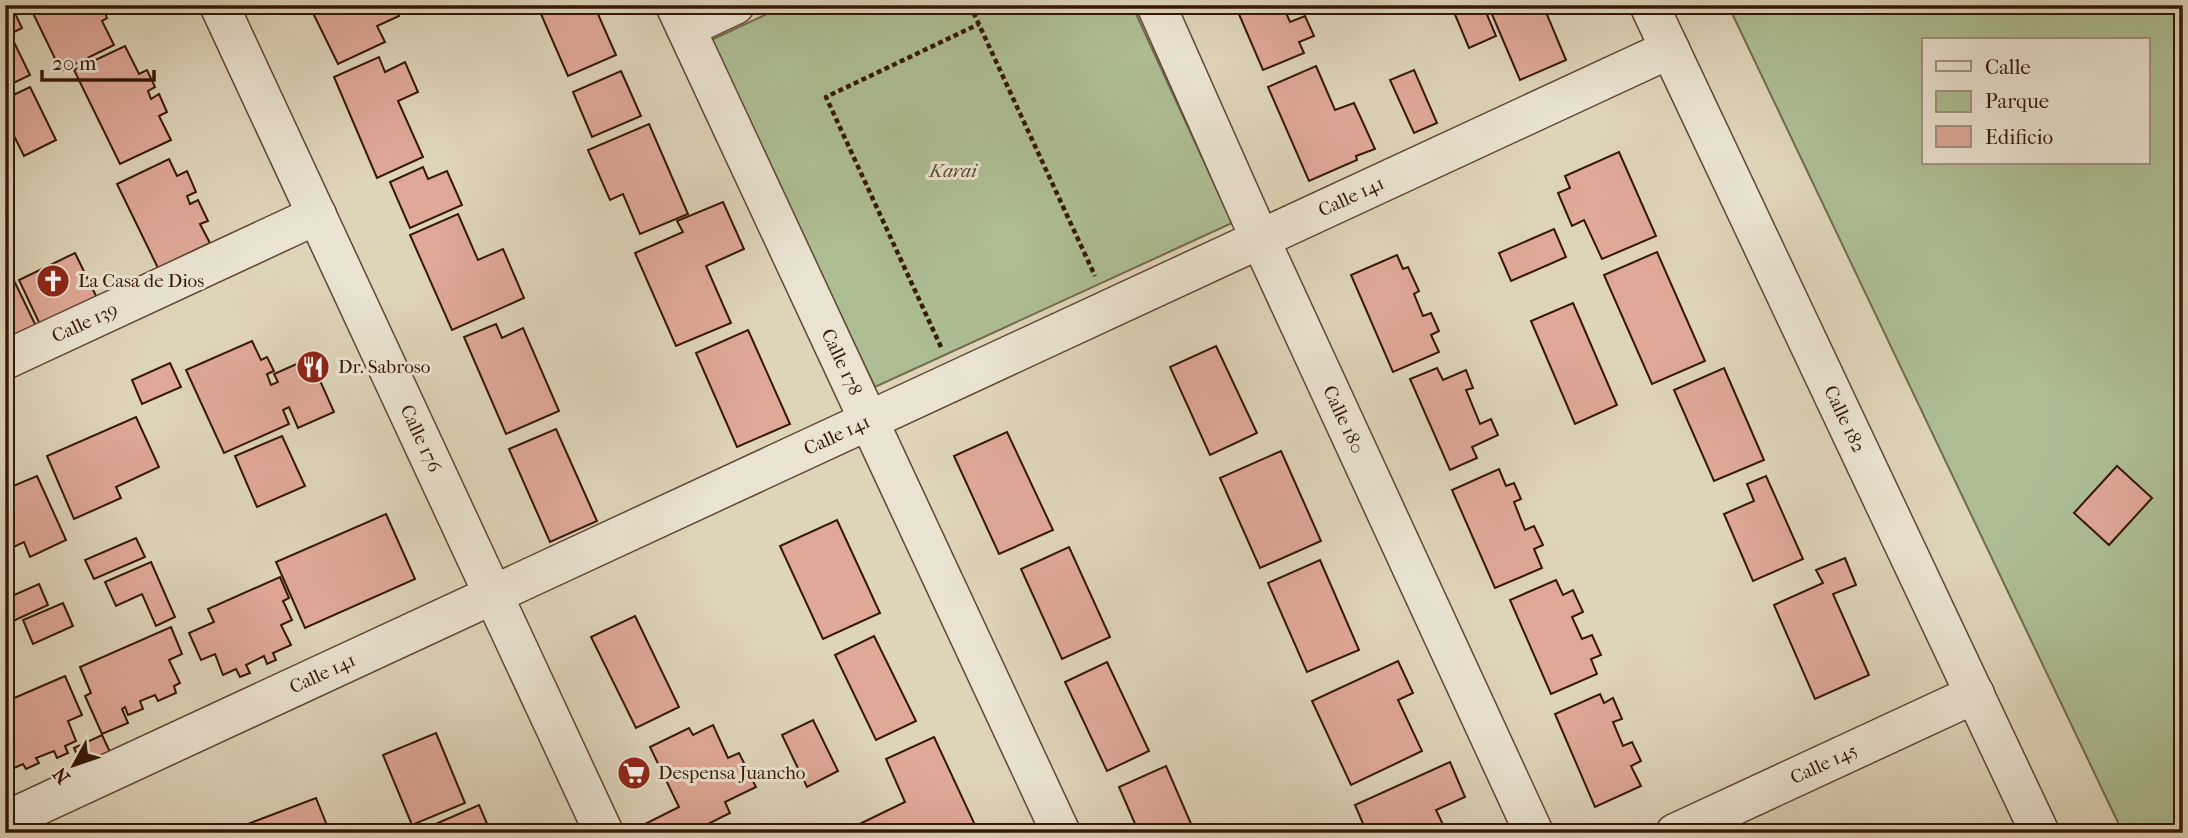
<svg xmlns="http://www.w3.org/2000/svg" width="2188" height="838" viewBox="0 0 2188 838" font-family="'IM FELL French Canon',serif">
  <style>
    .green { fill: #adbd92; stroke: #726a4c; stroke-width: 2; fill-rule: evenodd }
    .building { fill: #dfa897; stroke: #361707; stroke-width: 2 }
    .lines { fill: none; stroke-linecap: round; stroke-linejoin: round }
    .street-casing { stroke: #604633; stroke-width: 41 }
    .path { stroke: #361707; stroke-width: 4.5; stroke-dasharray: 5 3.5; stroke-linecap: butt }
    .street { stroke: #eae3d1; stroke-width: 38 }
    .labels { text-anchor: middle; dominant-baseline: central; stroke-width: 6; stroke-linejoin: round; paint-order: stroke }
    .park-label { font-size: 19px; font-style: italic; fill: #5a4931; stroke: #eae3d1 }
    .street-label { font-size: 19px; fill: #361707; stroke: #eae3d1 }
    .poi-label { font-size: 19px; fill: #361707; stroke: #eae3d1; text-anchor: start }
  </style>
  <rect width="100%" height="100%" fill="#ded4b8"/>
  <filter id="stains"><feTurbulence type="fractalNoise" baseFrequency=".00286" numOctaves="4"/><feColorMatrix values="0 0 0 0 .2 0 0 0 0 .09 0 0 0 0 .02 0 0 0 .5 -.17"/></filter>
  <radialGradient id="worn" r=".72"><stop offset=".6" stop-color="#630" stop-opacity="0"/><stop offset="1" stop-color="#630" stop-opacity=".3"/></radialGradient>
  <g class="green">
    <path d="M786 5H1132L1232 223 875 387 709 41Z"/>
    <path d="M1728 5H2183V833H2123ZM1924 40H2148V163H1924Z"/>
  </g>
  <g class="building">
    <path d="M29 5H102L107 18 102 21 114 45 61 71Z"/>
    <path d="M309 5H393L399 16 377 26 385 42 338 64Z"/>
    <path d="M537 5H594L616 55 568 76Z"/>
    <path d="M1235 5H1291L1284 8 1290 22 1305 16 1314 36 1299 42 1304 53 1263 70Z"/>
    <path d="M1451 5H1483L1496 36 1469 48Z"/>
    <path d="M1488 5H1543L1566 60 1520 80Z"/>
    <path d="M12 7 22 28 10 34 30 75 5 87V10Z"/>
    <path d="M125 46 139 74 147 70 155 87 148 91 151 99 159 94 167 112 159 116 171 140 120 164 74 70Z"/>
    <path d="M379 57 385 72 405 62 418 92 398 101 423 157 377 178 334 77Z"/>
    <path d="M1316 66 1335 110 1354 103 1375 149 1356 156 1357 160 1309 181 1268 87Z"/>
    <path d="M1414 70 1437 123 1414 133 1390 80Z"/>
    <path d="M621 71 641 116 592 137 573 92Z"/>
    <path d="M30 87 56 140 24 156 5 118V99Z"/>
    <path d="M649 124 688 214 640 234 623 194 610 200 588 150Z"/>
    <path d="M1619 152 1656 236 1602 259 1584 220 1572 226 1558 193 1570 188 1565 176Z"/>
    <path d="M169 159 177 176 187 171 196 192 187 196 190 204 198 200 208 221 200 224 210 243 158 268 117 184Z"/>
    <path d="M423 167 428 179 447 171 462 205 410 228 390 182Z"/>
    <path d="M723 202 744 249 706 266 731 323 676 346 635 253 683 232 677 221Z"/>
    <path d="M458 214 478 260 503 249 524 298 452 330 410 235Z"/>
    <path d="M1554 229 1566 257 1511 281 1499 253Z"/>
    <path d="M1657 252 1705 361 1652 384 1604 275Z"/>
    <path d="M75 253 101 306 44 333 19 280Z"/>
    <path d="M1397 255 1403 269 1408 267 1419 291 1414 294 1423 316 1431 313 1439 331 1431 335 1439 352 1393 372 1351 275Z"/>
    <path d="M5 262 36 326 5 341Z"/>
    <path d="M1573 303 1617 405 1575 424 1531 321Z"/>
    <path d="M496 324 502 338 523 328 559 411 506 434 464 337Z"/>
    <path d="M748 330 790 424 737 447 696 353Z"/>
    <path d="M252 341 261 360 267 357 274 371 267 374 271 385 278 382 274 374 310 358 334 412 298 428 289 407 283 410 289 424 224 453 186 370Z"/>
    <path d="M1216 346 1257 433 1210 455 1170 367Z"/>
    <path d="M170 363 181 387 142 404 132 380Z"/>
    <path d="M1437 368 1443 380 1466 370 1473 388 1466 390 1480 424 1491 419 1498 435 1472 447 1477 458 1450 470 1410 379Z"/>
    <path d="M1724 368 1764 460 1714 481 1674 390Z"/>
    <path d="M136 417 159 467 116 487 121 498 74 519 47 456Z"/>
    <path d="M556 429 597 521 550 542 509 449Z"/>
    <path d="M1007 432 1053 530 999 554 954 456Z"/>
    <path d="M282 436 305 486 257 507 235 456Z"/>
    <path d="M1281 451 1321 541 1260 568 1220 478Z"/>
    <path d="M2117 466 2152 498 2109 545 2074 513Z"/>
    <path d="M1499 469 1506 486 1514 483 1521 499 1514 502 1525 530 1534 526 1543 545 1534 549 1542 568 1495 588 1452 490Z"/>
    <path d="M37 476 66 540 30 557 24 542 5 551V478L11 487Z"/>
    <path d="M1766 476 1803 559 1753 581 1724 514 1754 501 1747 484Z"/>
    <path d="M386 514 415 579 305 628 276 562Z"/>
    <path d="M837 520 880 613 823 639 780 546Z"/>
    <path d="M136 538 145 557 94 579 85 560Z"/>
    <path d="M1069 547 1110 637 1062 659 1021 569Z"/>
    <path d="M1845 558 1856 585 1833 594 1869 675 1815 699 1774 605 1823 583 1816 570Z"/>
    <path d="M1320 560 1359 650 1307 672 1268 583Z"/>
    <path d="M151 562 175 617 156 626 142 594 116 606 105 582Z"/>
    <path d="M280 577 289 598 283 601 292 620 281 625 291 645 273 653 276 660 267 664 264 656 246 665 250 673 240 677 236 669 223 675 215 654 201 660 189 633 214 622 208 609Z"/>
    <path d="M1556 580 1563 595 1573 590 1583 612 1572 617 1582 639 1592 635 1601 655 1591 659 1597 674 1551 694 1510 600Z"/>
    <path d="M39 584 48 605 11 622 5 609V599Z"/>
    <path d="M63 603 73 626 33 644 23 620Z"/>
    <path d="M635 616 679 707 636 728 591 637Z"/>
    <path d="M171 627 182 654 169 660 180 683 174 686 176 693 158 701 155 695 140 701 143 709 128 715 125 707 122 709 128 723 102 734 85 696 91 693 80 667Z"/>
    <path d="M874 636 916 721 876 740 835 655Z"/>
    <path d="M1398 661 1413 693 1398 700 1422 751 1351 785 1312 701Z"/>
    <path d="M1107 662 1149 751 1107 771 1065 682Z"/>
    <path d="M65 676 82 715 68 721 76 741 65 746 68 753 57 758 54 751 36 758 39 763 26 769 23 764 5 772V702Z"/>
    <path d="M1600 694 1604 703 1613 698 1622 719 1613 722 1623 746 1632 742 1641 761 1631 766 1641 786 1595 807 1555 714Z"/>
    <path d="M813 720 838 771 807 787 782 735Z"/>
    <path d="M713 725 728 758 739 753 756 787 725 802 730 813 690 833H649L645 824 679 807 650 747 689 728 693 735Z"/>
    <path d="M436 733 465 803 412 825 383 755Z"/>
    <path d="M102 735 117 767 88 779 74 748Z"/>
    <path d="M934 737 975 825 959 833H841L905 802 886 759Z"/>
    <path d="M1450 762 1465 797 1436 810 1447 833H1367L1355 805Z"/>
    <path d="M1166 766 1195 833H1139L1119 787Z"/>
    <path d="M316 798 330 833H227V832Z"/>
    <path d="M479 805 491 833H415Z"/>
  </g>
  <g class="lines">
    <defs>
      <g id="street">
        <path id="s1" d="M219 5 604 833"/>
        <path id="s2" d="M675 5 1061 833"/>
        <path id="s3" d="M1156 5 1260 239 1534 833"/>
        <path id="s4" d="M1649 5 2040 833"/>
        <path d="M686 28 735 5"/>
        <path id="s5" d="M5 360 317 215"/>
        <path id="s6" d="M5 821 1670 49"/>
        <path id="s7" d="M1675 833 1975 694"/>
      </g>
    </defs>
    <use href="#street" class="street-casing"/>
    <g class="path">
      <path d="M970 5 1095 276"/>
      <path d="M941 347 826 97 979 24"/>
    </g>
    <use href="#street" class="street"/>
  </g>
  <defs>
    <symbol id="church-disc" viewBox="-11 -11 22 22"><circle r="9.5" fill="#8f2418" stroke="#eae3d1"/><path d="M-1.2-6h2.4v3.5h3.3v2.4h-3.3V6h-2.4V-.1h-3.3v-2.4h3.3Z" fill="#fff"/></symbol>
    <symbol id="restaurant-disc" viewBox="-11 -11 22 22"><circle r="9.5" fill="#8f2418" stroke="#eae3d1"/><path d="M-5-6h1v4h1v-4h1v4h1v-4h1v5L-1.5 .5V6h-2V.5L-5-1ZM5-6V6H3V1.5H1.5Q1.5-4 5-6Z" fill="#fff"/></symbol>
    <symbol id="supermarket-disc" viewBox="-11 -11 22 22"><circle r="9.5" fill="#8f2418" stroke="#eae3d1"/><path d="M-6-5.5h2.5l.6 2H6L4.5 2H-2.5L-4.4-4H-6ZM-1.5 3.2a1.3 1.3 0 1 0 .1 0ZM3 3.2a1.3 1.3 0 1 0 .1 0Z" fill="#fff"/></symbol>
  </defs>
  <g fill-rule="evenodd">
    <use href="#church-disc" x="34" y="262" width="38" height="38"/>
    <use href="#restaurant-disc" x="294" y="348" width="38" height="38"/>
    <use href="#supermarket-disc" x="615" y="754" width="38" height="38"/>
  </g>
  <g class="labels">
    <g class="park-label">
      <text x="953" y="171">Karai</text>
    </g>
    <g class="street-label">
      <text stroke="none"><textPath href="#s6" startOffset="1484">Calle 141</textPath></text>
      <text stroke="none"><textPath href="#s5" startOffset="88">Calle 139</textPath></text>
      <text stroke="none"><textPath href="#s2" startOffset="394">Calle 178</textPath></text>
      <text stroke="none"><textPath href="#s4" startOffset="458">Calle 182</textPath></text>
      <text stroke="none"><textPath href="#s3" startOffset="455">Calle 180</textPath></text>
      <text stroke="none"><textPath href="#s6" startOffset="917">Calle 141</textPath></text>
      <text stroke="none"><textPath href="#s1" startOffset="478">Calle 176</textPath></text>
      <text stroke="none"><textPath href="#s6" startOffset="350">Calle 141</textPath></text>
      <text stroke="none"><textPath href="#s7" startOffset="164">Calle 145</textPath></text>
    </g>
    <g class="poi-label">
      <text x="78" y="281">La Casa de Dios</text>
      <text x="338" y="367">Dr. Sabroso</text>
      <text x="658" y="773">Despensa Juancho</text>
    </g>
  </g>
  <rect width="2188" height="838" fill="none" stroke="#ded4b8" stroke-width="28"/>
  <rect x="7" y="7" width="2174" height="824" fill="none" stroke="#361707" stroke-width="3.5"/>
  <rect x="14" y="14" width="2160" height="810" fill="none" stroke="#361707" stroke-width="2"/>
  <rect x="1922" y="38" width="228" height="126" fill="#eae3d1" stroke="#a29180" stroke-width="2"/>
  <rect x="1936" y="61" width="35" height="10" fill="#eae3d1" stroke="#a29180" stroke-width="2"/>
  <text x="1985" y="74" font-size="21" fill="#361707">Calle</text>
  <rect x="1936" y="91" width="35" height="21" fill="#adbd92" stroke="#a29180" stroke-width="2"/>
  <text x="1985" y="108" font-size="21" fill="#361707">Parque</text>
  <rect x="1936" y="126" width="35" height="21" fill="#dfa897" stroke="#a29180" stroke-width="2"/>
  <text x="1985" y="144" font-size="21" fill="#361707">Edificio</text>
  <g transform="translate(74 765) rotate(230)" stroke="#eae3d1" stroke-width="5" paint-order="stroke">
  <path d="M0-5L12 26L0 18L-12 26Z" fill="#361707"/>
  <text y="-10" font-size="19" font-weight="bold" text-anchor="middle" fill="#361707">N</text>
  </g>
  <path d="M42 70v10h112v-10" fill="none" stroke="#361707" stroke-width="3.5"/>
  <text x="52" y="70" font-size="21" fill="#361707" stroke="#eae3d1" stroke-width="5" paint-order="stroke">20 m</text>
  <rect width="100%" height="100%" filter="url(#stains)"/>
  <rect width="100%" height="100%" fill="url(#worn)"/>
</svg>
